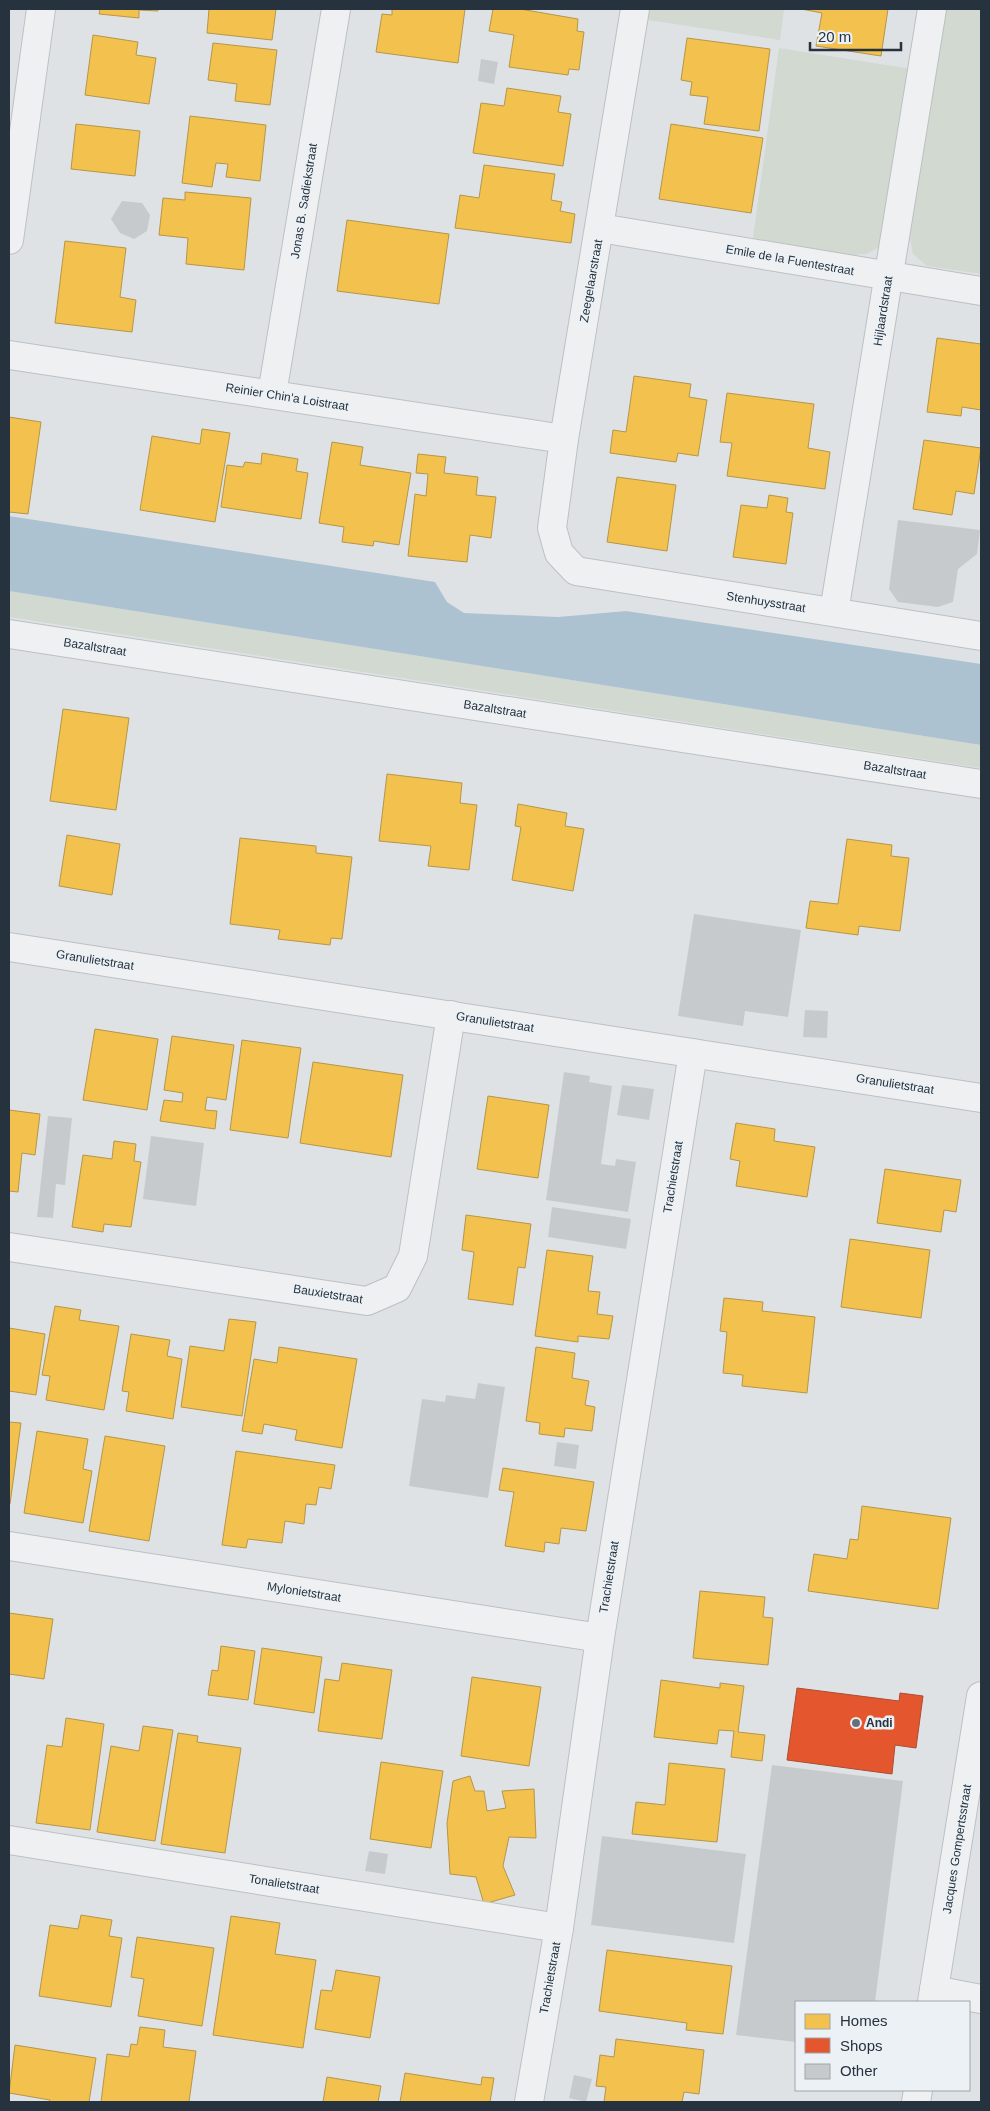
<svg xmlns="http://www.w3.org/2000/svg" width="990" height="2111" viewBox="0 0 990 2111" font-family="Arial,sans-serif">
  <style>
    .green { fill: #d1d9d0 }
    .water { fill: #adc2d1 }
    .homes { fill: #f2c14e; stroke: #b59649 }
    .shops { fill: #e4572e; stroke: #ab4c33 }
    .building { fill: #c7cacd }
    .lines { fill: none; stroke-linecap: round; stroke-linejoin: round }
    .minor-casing { stroke: #bdc0c3; stroke-width: 30 }
    .minor { stroke: #eef0f1; stroke-width: 28 }
    .poi-dot { fill: #677078; stroke: #ecf1f5; stroke-width: 2 }
    .labels { text-anchor: middle; dominant-baseline: central; stroke-width: 5; stroke-linejoin: round; paint-order: stroke }
    .street-label { font-size: 12px; fill: #26323e; stroke: #ecf1f5 }
    .poi-label { font-size: 12px; font-weight: bold; fill: #26323e; stroke: #ecf1f5; text-anchor: start }
  </style>
  <rect width="100%" height="100%" fill="#dfe2e5"/>
  <g class="green">
    <path d="M650 9H784L780 40 648 20Z"/>
    <path d="M946 9H981V274L927 266 913 254 909 233Z"/>
    <path d="M779 48 912 69 880 247 866 254 847 255 753 238Z"/>
    <path d="M9 591 981 745V768L9 617Z"/>
  </g>
  <path class="water" d="M9 516 435 582 447 602 464 613 558 617 626 611 981 664V745L9 591Z"/>
  <g class="homes">
    <path d="M100 9H158V11L139 10V18L99 14Z"/>
    <path d="M209 9H276L272 40 207 33Z"/>
    <path d="M392 9H465L458 63 376 52 382 14 392 15Z"/>
    <path d="M493 9H520L578 19 577 31 584 32 579 70 569 69 568 75 509 67 514 35 489 31Z"/>
    <path d="M801 9H888L881 56 816 46 822 13Z"/>
    <path d="M93 35 138 42 136 55 156 58 149 104 85 95Z"/>
    <path d="M687 38 770 49 759 131 704 124 708 97 690 95 692 82 681 80Z"/>
    <path d="M213 43 277 50 270 105 235 101 237 84 208 80Z"/>
    <path d="M507 88 561 96 558 112 571 114 563 166 473 153 481 103 504 106Z"/>
    <path d="M190 116 266 125 260 181 226 177 228 164 216 163 212 187 182 183Z"/>
    <path d="M76 124 140 131 135 176 71 169Z"/>
    <path d="M671 124 763 138 751 213 659 199Z"/>
    <path d="M484 165 555 174 551 200 562 202 560 211 575 214 571 243 455 228 460 195 479 198Z"/>
    <path d="M185 192 251 198 244 270 186 264 188 238 159 235 163 198 185 200Z"/>
    <path d="M347 220 449 234 439 304 337 291Z"/>
    <path d="M65 241 126 248 120 297 136 300 132 332 55 323Z"/>
    <path d="M937 338 981 344V410L962 407 961 416 927 412Z"/>
    <path d="M634 376 691 384 689 397 707 400 698 456 678 453 676 462 610 453 613 430 626 432Z"/>
    <path d="M727 393 814 404 808 448 830 452 825 489 727 476 732 443 720 442Z"/>
    <path d="M9 417 41 422 28 514 9 512Z"/>
    <path d="M202 429 230 433 215 522 140 510 152 436 200 444Z"/>
    <path d="M924 440 981 448 974 494 956 491 952 515 913 509Z"/>
    <path d="M332 442 363 447 360 465 411 473 399 545 374 541 373 546 342 542 344 527 319 523Z"/>
    <path d="M262 453 298 459 296 471 308 473 301 519 221 507 227 465 243 467 245 462 261 464Z"/>
    <path d="M418 454 446 457 444 473 478 477 476 495 496 497 491 538 470 535 467 562 408 556 415 494 426 496 428 474 416 473Z"/>
    <path d="M617 477 676 485 667 551 607 542Z"/>
    <path d="M769 495 788 498 786 512 793 513 786 564 733 557 741 505 767 508Z"/>
    <path d="M63 709 129 718 116 810 50 801Z"/>
    <path d="M387 774 462 783 460 803 477 805 469 870 428 866 431 846 379 841Z"/>
    <path d="M518 804 567 813 565 826 584 829 573 891 512 880 521 827 515 826Z"/>
    <path d="M67 835 120 844 112 895 59 886Z"/>
    <path d="M240 838 316 846V853L352 857 342 939 331 938 330 945 278 939 280 930 230 924Z"/>
    <path d="M847 839 892 845 891 856 909 858 900 931 859 926 858 935 806 928 810 901 838 904Z"/>
    <path d="M95 1029 158 1039 147 1110 83 1100Z"/>
    <path d="M172 1036 234 1045 226 1100 207 1097 205 1110 217 1111 215 1129 160 1121 164 1100 182 1102 183 1093 164 1090Z"/>
    <path d="M242 1040 301 1048 288 1138 230 1130Z"/>
    <path d="M313 1062 403 1075 391 1157 300 1143Z"/>
    <path d="M488 1096 549 1105 538 1178 477 1169Z"/>
    <path d="M9 1110 40 1114 35 1155 22 1153 18 1192 9 1191Z"/>
    <path d="M736 1123 775 1129 774 1141 815 1147 807 1197 736 1186 740 1161 730 1159Z"/>
    <path d="M114 1141 136 1144 134 1161 141 1162 131 1227 104 1224 103 1232 72 1227 83 1155 112 1159Z"/>
    <path d="M885 1169 961 1180 956 1212 944 1210 941 1232 877 1223Z"/>
    <path d="M466 1215 531 1224 525 1268 518 1267 513 1305 468 1299 474 1252 462 1250Z"/>
    <path d="M850 1239 930 1250 921 1318 841 1307Z"/>
    <path d="M547 1250 593 1256 588 1291 600 1292 597 1314 613 1316 609 1339 578 1336V1342L535 1336Z"/>
    <path d="M724 1298 763 1302 762 1311 815 1317 807 1393 742 1386 743 1375 723 1373 727 1332 720 1331Z"/>
    <path d="M55 1306 81 1310 79 1320 119 1326 104 1410 46 1400 50 1376 42 1375Z"/>
    <path d="M229 1319 256 1322 242 1416 181 1407 190 1346 224 1351Z"/>
    <path d="M9 1328 45 1334 36 1395 9 1391Z"/>
    <path d="M131 1334 170 1340 167 1356 182 1359 173 1419 126 1411 129 1392 122 1391Z"/>
    <path d="M279 1347 357 1359 342 1448 295 1440 297 1430 264 1424 262 1434 242 1431 254 1359 277 1363Z"/>
    <path d="M536 1347 575 1353 572 1378 589 1381 585 1405 595 1407 592 1431 565 1428 564 1437 539 1434 540 1423 526 1421Z"/>
    <path d="M9 1422 21 1423 10 1504H9Z"/>
    <path d="M37 1431 88 1439 83 1469 92 1471 83 1523 24 1513Z"/>
    <path d="M105 1436 165 1446 149 1541 89 1531Z"/>
    <path d="M236 1451 335 1465 331 1489 319 1487 316 1505 306 1504 304 1524 285 1521 282 1543 248 1539 246 1548 222 1545Z"/>
    <path d="M503 1468 594 1482 586 1531 561 1528 559 1544 545 1542 544 1552 505 1546 514 1492 499 1490Z"/>
    <path d="M862 1506 951 1518 938 1609 808 1591 814 1554 847 1559 850 1539 858 1540Z"/>
    <path d="M700 1591 765 1597 763 1617 773 1618 768 1665 693 1658Z"/>
    <path d="M9 1613 53 1619 44 1679 9 1674Z"/>
    <path d="M221 1646 255 1651 248 1700 208 1695 212 1670 218 1671Z"/>
    <path d="M262 1648 322 1657 314 1713 254 1704Z"/>
    <path d="M342 1663 392 1670 382 1739 318 1731 325 1679 339 1681Z"/>
    <path d="M472 1677 541 1687 529 1766 461 1756Z"/>
    <path d="M661 1680 720 1688V1683L744 1686 738 1732 765 1735 762 1761 731 1757 734 1731 719 1730 717 1744 654 1737Z"/>
    <path d="M66 1718 104 1724 90 1830 36 1823 47 1745 62 1747Z"/>
    <path d="M143 1726 173 1730 155 1841 97 1832 111 1746 139 1751Z"/>
    <path d="M178 1733 198 1736 197 1742 241 1748 225 1853 161 1844Z"/>
    <path d="M381 1762 443 1771 431 1848 370 1839Z"/>
    <path d="M669 1763 725 1769 717 1842 632 1834 636 1802 665 1805Z"/>
    <path d="M470 1776 475 1791H484L487 1811 506 1808 502 1791 534 1789 536 1838 509 1837 503 1866 515 1895 484 1904 476 1877 450 1874 447 1823 453 1781Z"/>
    <path d="M81 1915 112 1920 109 1936 122 1938 111 2007 39 1996 50 1925 78 1929Z"/>
    <path d="M231 1916 280 1923 275 1954 316 1960 303 2048 213 2035Z"/>
    <path d="M137 1937 214 1948 202 2026 138 2016 144 1979 131 1977Z"/>
    <path d="M607 1950 732 1966 723 2034 686 2030 687 2023 599 2011Z"/>
    <path d="M336 1970 380 1977 370 2038 315 2029 321 1990 332 1991Z"/>
    <path d="M140 2027 165 2030 163 2047 196 2051 189 2102H101L107 2054 129 2057 131 2044 137 2045Z"/>
    <path d="M616 2039 704 2050 699 2094 684 2092 682 2102H604L606 2087 596 2086 600 2055 614 2057Z"/>
    <path d="M15 2045 96 2058 89 2102H49L50 2100 9 2093Z"/>
    <path d="M405 2073 481 2085 482 2077 494 2078 490 2102H400Z"/>
    <path d="M327 2077 381 2086 378 2102H323Z"/>
  </g>
  <path class="shops" d="M797 1688 899 1701 900 1693 923 1696 916 1748 895 1745 892 1774 787 1760Z"/>
  <g class="building">
    <path d="M481 59 498 62 494 84 478 81Z"/>
    <path d="M122 201 142 203 150 215 147 231 134 239 120 233 111 219Z"/>
    <path d="M898 520 980 530 977 554 958 569 953 602 938 607 898 602 889 589Z"/>
    <path d="M694 914 801 930 788 1017 745 1011 743 1026 678 1016Z"/>
    <path d="M805 1010 828 1011 827 1038 803 1037Z"/>
    <path d="M564 1072 590 1076 589 1082 612 1086 601 1164 615 1166 616 1159 636 1162 628 1212 546 1200Z"/>
    <path d="M622 1085 654 1089 649 1120 617 1115Z"/>
    <path d="M48 1116 72 1118 65 1185 56 1184 53 1218 37 1217Z"/>
    <path d="M151 1136 204 1143 196 1206 143 1199Z"/>
    <path d="M552 1207 631 1219 626 1249 548 1237Z"/>
    <path d="M478 1383 505 1387 488 1498 409 1486 422 1399 445 1402 446 1395 475 1399Z"/>
    <path d="M557 1442 579 1445 576 1469 554 1466Z"/>
    <path d="M772 1765 903 1781 875 2002H796V2042L736 2035Z"/>
    <path d="M602 1836 746 1854 734 1943 591 1925Z"/>
    <path d="M369 1851 388 1854 385 1874 365 1871Z"/>
    <path d="M574 2075 592 2079 586 2102 569 2098Z"/>
  </g>
  <g class="lines">
    <defs>
      <g id="minor">
        <path d="M635 9 564 439 552 528 559 553 576 571 981 636"/>
        <path d="M600 228 981 291"/>
        <path d="M9 240 41 9"/>
        <path d="M9 355 564 439"/>
        <path d="M272 394 336 9"/>
        <path d="M834 612 932 9"/>
        <path d="M9 634 981 784"/>
        <path d="M9 947 981 1098"/>
        <path d="M9 1247 367 1301 397 1288 413 1256 451 1015"/>
        <path d="M9 1546 600 1638"/>
        <path d="M9 1840 559 1928"/>
        <path d="M934 1990 981 1999"/>
        <path d="M932 2002 981 1696"/>
        <path d="M529 2102 559 1928 600 1638 693 1053"/>
        <path d="M916 2102 918 2090"/>
      </g>
    </defs>
    <use href="#minor" class="minor-casing"/>
    <use href="#minor" class="minor"/>
  </g>
  <circle class="poi-dot" cx="856" cy="1723" r="5"/>
  <g class="labels">
    <g class="street-label">
      <text transform="translate(304 201) rotate(-81)">Jonas B. Sadiekstraat</text>
      <text transform="translate(790 260) rotate(10)">Emile de la Fuentestraat</text>
      <text transform="translate(591 281) rotate(-80)">Zeegelaarstraat</text>
      <text transform="translate(883 311) rotate(-81)">Hijlaardstraat</text>
      <text transform="translate(287 397) rotate(9)">Reinier Chin'a Loistraat</text>
      <text transform="translate(766 602) rotate(9)">Stenhuysstraat</text>
      <text transform="translate(95 647) rotate(9)">Bazaltstraat</text>
      <text transform="translate(495 709) rotate(9)">Bazaltstraat</text>
      <text transform="translate(895 770) rotate(9)">Bazaltstraat</text>
      <text transform="translate(95 960) rotate(9)">Granulietstraat</text>
      <text transform="translate(495 1022) rotate(9)">Granulietstraat</text>
      <text transform="translate(895 1084) rotate(9)">Granulietstraat</text>
      <text transform="translate(673 1177) rotate(-81)">Trachietstraat</text>
      <text transform="translate(328 1294) rotate(9)">Bauxietstraat</text>
      <text transform="translate(609 1577) rotate(-81)">Trachietstraat</text>
      <text transform="translate(304 1592) rotate(9)">Mylonietstraat</text>
      <text transform="translate(957 1849) rotate(-81)">Jacques Gompertsstraat</text>
      <text transform="translate(284 1884) rotate(9)">Tonalietstraat</text>
      <text transform="translate(550 1978) rotate(-80)">Trachietstraat</text>
    </g>
    <g class="poi-label">
      <text x="866" y="1723">Andi</text>
    </g>
  </g>
  <rect width="990" height="2111" fill="none" stroke="#26323e" stroke-width="20"/>
  <rect x="795" y="2001" width="175" height="90" fill="#ecf1f5" stroke="#9da5ac"/>
  <rect x="805" y="2014" width="25" height="15" fill="#f2c14e" stroke="#9da5ac"/>
  <text x="840" y="2026" font-size="15" fill="#26323e">Homes</text>
  <rect x="805" y="2038" width="25" height="15" fill="#e4572e" stroke="#9da5ac"/>
  <text x="840" y="2051" font-size="15" fill="#26323e">Shops</text>
  <rect x="805" y="2064" width="25" height="15" fill="#c7cacd" stroke="#9da5ac"/>
  <text x="840" y="2076" font-size="15" fill="#26323e">Other</text>
  <path d="M810 42v8h91v-8" fill="none" stroke="#26323e" stroke-width="2.5"/>
  <text x="818" y="42" font-size="15" fill="#26323e" stroke="#ecf1f5" stroke-width="4" paint-order="stroke">20 m</text>
</svg>
